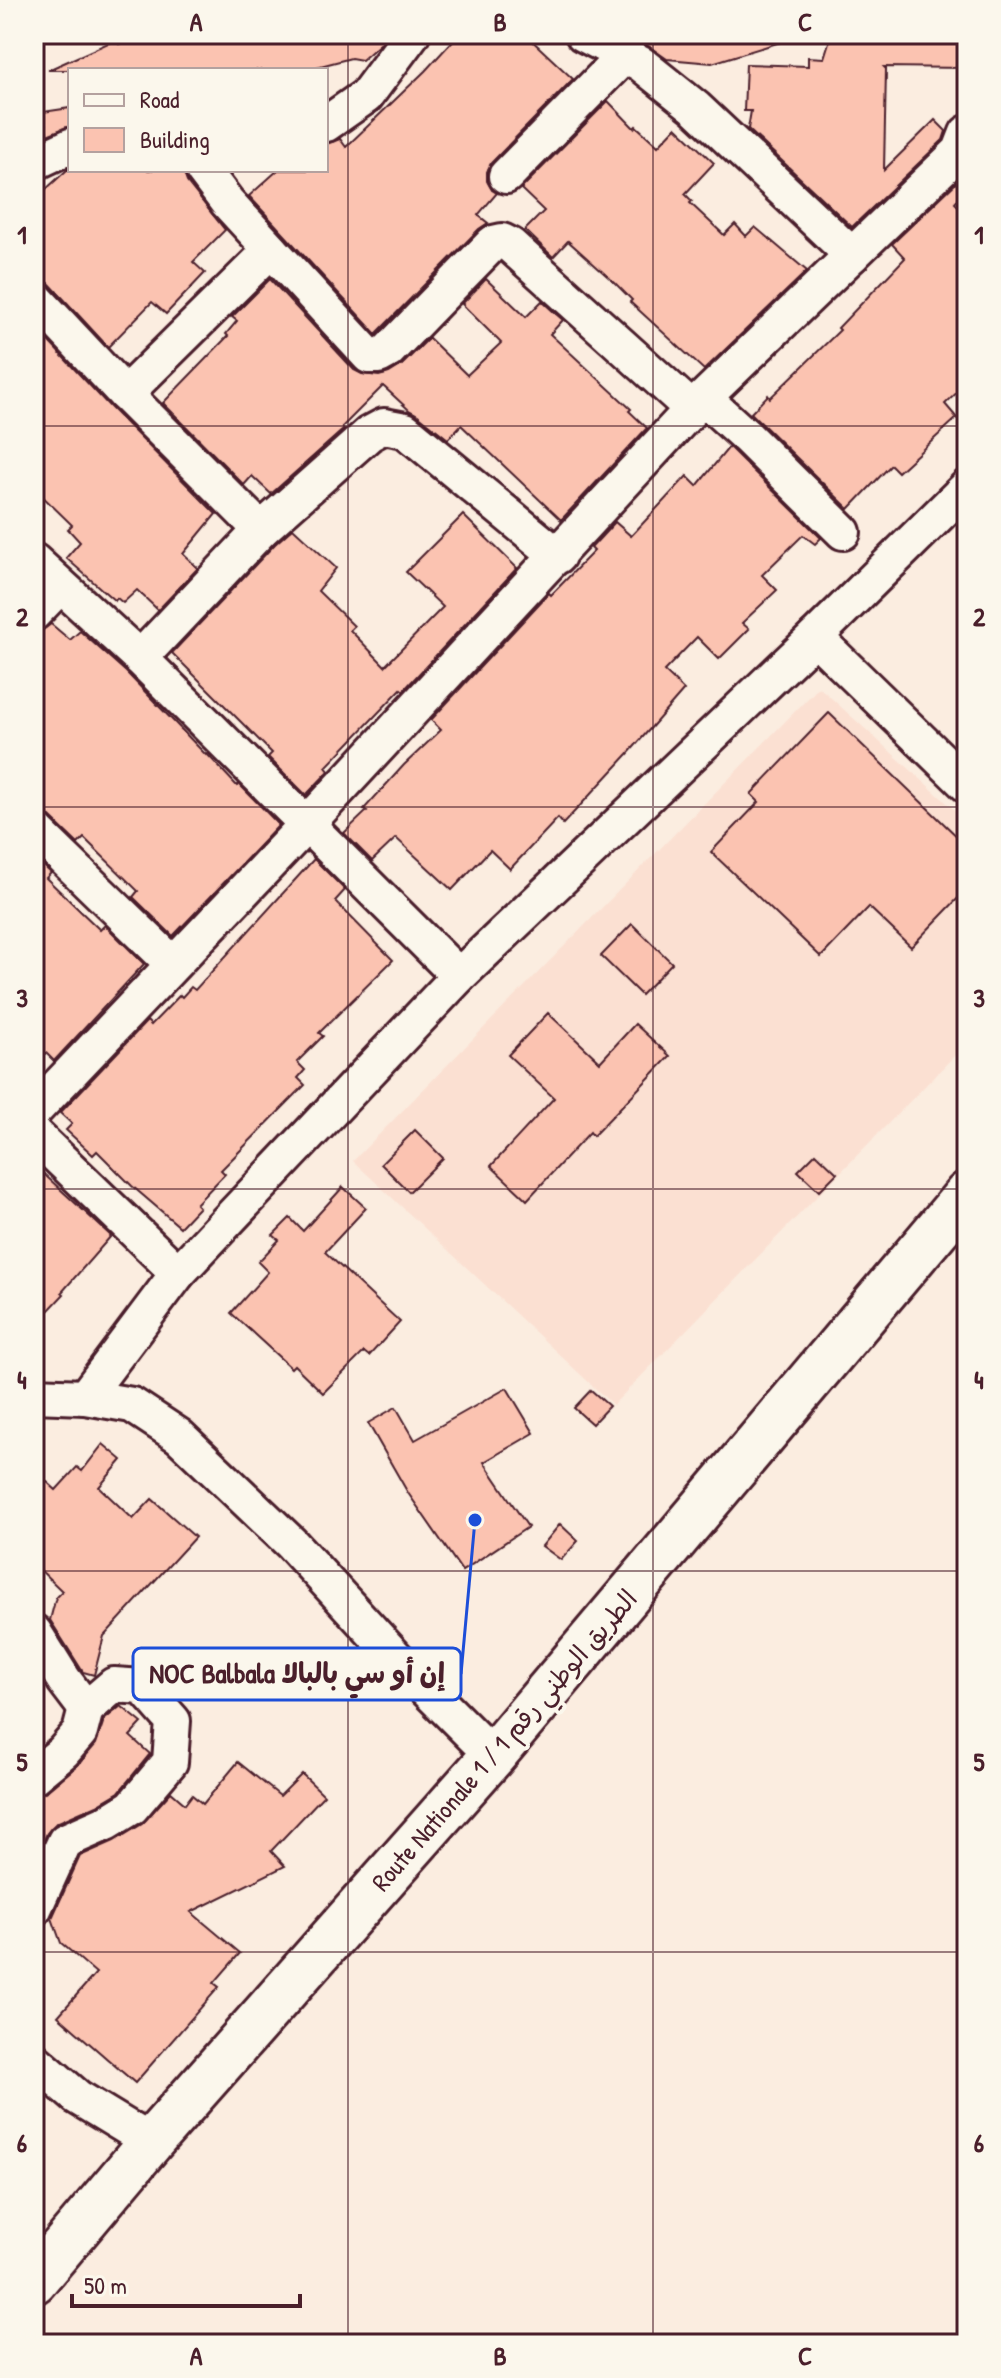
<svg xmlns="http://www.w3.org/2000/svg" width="1001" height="2378" viewBox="0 0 1001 2378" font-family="'Patrick Hand','Playpen Sans Arabic',sans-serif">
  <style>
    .built { fill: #fbe0d2 }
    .building { fill: #fbc3b1; stroke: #4a1f2b; stroke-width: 2 }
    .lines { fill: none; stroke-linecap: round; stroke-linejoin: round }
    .street-casing { stroke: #4a1f2b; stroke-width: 40 }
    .primary-casing { stroke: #4a1f2b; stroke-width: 50 }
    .street { stroke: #fbf7ec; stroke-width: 34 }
    .primary { stroke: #fbf7ec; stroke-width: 44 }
    .grid { fill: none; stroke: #4a1f2b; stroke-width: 2; stroke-opacity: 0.55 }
    .labels { text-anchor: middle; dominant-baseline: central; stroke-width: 8; stroke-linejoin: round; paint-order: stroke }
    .street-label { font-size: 26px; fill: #4a1f2b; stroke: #fbf7ec }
    .leader { fill: none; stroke: #1d4ed8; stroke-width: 3 }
    .callout-dot { fill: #1d4ed8; stroke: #fbf7ec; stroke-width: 3 }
    .callout { fill: #fbf7ec; stroke: #1d4ed8; stroke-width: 3 }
    .callout-label { font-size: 28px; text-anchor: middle; font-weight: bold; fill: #4a1f2b }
    .neatline { fill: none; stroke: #4a1f2b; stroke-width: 3 }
    .grid-label { font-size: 26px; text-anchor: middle; font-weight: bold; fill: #4a1f2b }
  </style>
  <rect width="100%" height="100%" fill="#fbede0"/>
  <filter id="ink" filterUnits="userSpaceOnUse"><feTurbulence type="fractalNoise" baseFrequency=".0125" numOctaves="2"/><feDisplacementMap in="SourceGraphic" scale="16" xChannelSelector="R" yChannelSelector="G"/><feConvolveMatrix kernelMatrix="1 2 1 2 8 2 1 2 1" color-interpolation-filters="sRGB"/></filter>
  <g filter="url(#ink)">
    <path class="built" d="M819 687 967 821V1043L613 1405 353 1161Z"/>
    <g class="building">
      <path d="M143 34H387L380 44 362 60 351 58 305 70H48L117 39 119 44Z"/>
      <path d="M459 34H525L573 79 491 163 487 172V181L492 190 497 193 478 215 488 223 479 229 376 334 249 196 278 170H326V144L340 139 346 147 425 71Z"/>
      <path d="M646 34H786L787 40 712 63 667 59 647 45Z"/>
      <path d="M933 34 967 37V68L884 67 886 69 884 170 935 120 946 131 943 140 852 227 748 129 751 111H744L746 64 808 66V57L824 58 830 39Z"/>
      <path d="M608 101 634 128 636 126 658 146 676 127 714 163 685 194 692 201 690 203 724 235 735 224 746 236 755 227 807 271 704 370 630 302 632 300 615 283 568 241 553 257 525 230 544 211 521 189Z"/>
      <path d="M70 108V126L47 135 43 112Z"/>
      <path d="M67 170H183L187 182 225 230 193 262 205 273 166 314 152 302 108 347 49 283 40 278H34V200Z"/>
      <path d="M958 181 967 189 955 203 967 215V383L945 404 957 418 898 472 891 465 849 509 751 413 768 395 770 398 840 330 838 328 905 258 892 244Z"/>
      <path d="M270 279 354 370 362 374 379 376 389 373 402 365 429 338 467 375 501 343 462 304 486 279 526 317 542 301 556 314 563 320 550 334 631 409 629 411 647 428 561 520 461 425 448 439 418 415 409 410 383 386 342 427 344 429 271 494 252 476 244 485 163 403 228 336 226 334 237 321 232 317Z"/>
      <path d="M34 326 111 408 216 514 183 554 198 568 158 610 137 590 123 603 117 598 115 601 66 558 80 542 68 529 72 525 34 488Z"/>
      <path d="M729 447 821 538 815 544 803 535 762 575 777 590 742 623 749 629 719 659 697 637 664 671 684 690 628 754 563 824 558 818 510 869 490 850 452 890 396 838 372 861 344 833 367 811 364 809 404 765 441 730 431 720 549 593 551 595 594 551 591 548 615 522 631 536 687 476 697 486Z"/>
      <path d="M463 515 517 568 403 691 401 689 326 767 329 771 306 795 268 757 272 753 172 653 275 544 293 528 336 568 318 591 354 626 350 630 385 666 443 607 406 572Z"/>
      <path d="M51 624 70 640 80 631 126 672 206 755 207 754 237 786 239 784 279 825 173 936 133 897 138 891 84 838 78 844 48 815 34 810V632H40Z"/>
      <path d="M829 713 967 846V889L911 947 869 907 821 957 711 852 759 802 751 794Z"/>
      <path d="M34 857 51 873 46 878 100 930 105 925 144 964 54 1061 34 1041Z"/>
      <path d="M314 859 345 890 335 901 393 960 319 1033 323 1036 297 1062 305 1070 298 1078 305 1085 221 1170 225 1174 196 1204 199 1207 180 1227 132 1186 97 1151 93 1155 66 1130 72 1124 60 1113 147 1021 151 1025 180 995 182 997 191 987 195 990Z"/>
      <path d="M632 924 672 963 641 995 601 956Z"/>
      <path d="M548 1013 600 1062 635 1024 670 1056 593 1136 590 1132 527 1200 491 1166 554 1098 508 1055Z"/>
      <path d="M415 1130 443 1158 409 1192 381 1164Z"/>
      <path d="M816 1153 837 1173 819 1191 798 1171Z"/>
      <path d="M34 1165 111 1236 62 1292 64 1294 34 1326Z"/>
      <path d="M343 1187 366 1208 325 1252 400 1322 369 1356 364 1352 323 1393 294 1365 291 1368 231 1313 268 1272 258 1262 279 1240 273 1235 290 1218 303 1231Z"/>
      <path d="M507 1388 534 1433 484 1462 528 1527 462 1571 408 1493 368 1423 396 1407 415 1440Z"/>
      <path d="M591 1390 609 1406 592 1424 574 1408Z"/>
      <path d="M103 1444 122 1460 99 1487 133 1519 152 1499 195 1537 104 1636 94 1675 83 1672 50 1620 56 1597 62 1591 34 1564V1470L56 1490 77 1467 82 1471Z"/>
      <path d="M560 1524 578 1541 561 1560 542 1546Z"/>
      <path d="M121 1706 142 1723 130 1736 150 1754 119 1792 97 1805 56 1823 47 1833 34 1861V1796L47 1791 78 1765 96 1744 104 1720Z"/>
      <path d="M238 1762 280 1796 302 1774 324 1795 271 1851 285 1866 191 1912 240 1953 214 1983 219 1987 135 2083 58 2016 96 1973 61 1943 52 1918 80 1856 114 1841 142 1824 171 1792 185 1804 192 1795 203 1804Z"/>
    </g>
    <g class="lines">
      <defs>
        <g id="street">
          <path d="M583 34 641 64 696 108 852 255"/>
          <path d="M326 124 366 96 412 34"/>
          <path d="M34 163 70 146"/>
          <path d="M203 170 227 202 369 356H379L388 351 493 243 502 241 510 245 692 409"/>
          <path d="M506 176 625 55"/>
          <path d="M34 297 125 394 261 530"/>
          <path d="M125 394 271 250"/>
          <path d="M704 398 748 438 843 532"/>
          <path d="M34 561 140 658 459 976"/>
          <path d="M34 613 60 586"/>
          <path d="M815 637 967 487"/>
          <path d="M140 658 261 530 369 434 384 426 405 430 558 556"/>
          <path d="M34 829 173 964"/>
          <path d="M34 1111 306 825 692 409 960 151 967 133"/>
          <path d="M34 1134 178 1273"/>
          <path d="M34 1395 85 1397 132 1405 179 1436 291 1543 414 1677 493 1756"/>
          <path d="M85 1397 178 1273 459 976 815 637 967 785"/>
          <path d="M34 1632 64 1680 86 1709 114 1685 143 1687 173 1721 170 1762 132 1807 106 1823 65 1841 34 1909"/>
          <path d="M34 1776 63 1752 80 1732 86 1709"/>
          <path d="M34 2060 77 2097 151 2142"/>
        </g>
        <path id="primary" d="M34 2281 151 2142 493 1756 967 1194"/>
      </defs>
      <use href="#street" class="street-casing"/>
      <use href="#primary" class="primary-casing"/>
      <use href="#street" class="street"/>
      <use href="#primary" class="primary"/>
    </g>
  </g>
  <path class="grid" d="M348 34V2344M653 34V2344M34 426H967M34 807H967M34 1189H967M34 1571H967M34 1952H967"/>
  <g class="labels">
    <g class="street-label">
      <text transform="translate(504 1740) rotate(-49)">Route Nationale 1 / الطريق الوطني رقم 1</text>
    </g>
  </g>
  <path class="leader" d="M475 1520L461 1674"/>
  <circle class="callout-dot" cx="475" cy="1520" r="8"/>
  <rect class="callout" x="133" y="1648" width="328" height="52" rx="8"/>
  <g class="callout-label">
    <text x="297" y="1683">NOC Balbala إن أو سي بالبالا</text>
  </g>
  <rect width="1001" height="2378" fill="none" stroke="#fbf7ec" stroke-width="88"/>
  <rect x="68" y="68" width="260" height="104" fill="#fbf7ec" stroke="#b4a19f" stroke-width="2"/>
  <rect x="84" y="94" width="40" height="12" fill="#fbf7ec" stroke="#b4a19f" stroke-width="2"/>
  <text x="140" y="108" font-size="24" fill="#4a1f2b">Road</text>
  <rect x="84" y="128" width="40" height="24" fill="#fbc3b1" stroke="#b4a19f" stroke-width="2"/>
  <text x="140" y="148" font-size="24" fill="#4a1f2b">Building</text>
  <path d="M72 2294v12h228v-12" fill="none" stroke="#4a1f2b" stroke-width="4"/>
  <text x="84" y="2294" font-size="24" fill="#4a1f2b" stroke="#fbf7ec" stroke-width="6" paint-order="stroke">50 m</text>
  <rect x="44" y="44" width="913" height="2290" class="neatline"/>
  <g class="grid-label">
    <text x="196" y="31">A</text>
    <text x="500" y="31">B</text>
    <text x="805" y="31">C</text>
    <text x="22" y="244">1</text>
    <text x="979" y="244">1</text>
    <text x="22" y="626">2</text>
    <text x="979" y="626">2</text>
    <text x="22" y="1007">3</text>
    <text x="979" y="1007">3</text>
    <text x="22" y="1389">4</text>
    <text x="979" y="1389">4</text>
    <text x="22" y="1771">5</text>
    <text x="979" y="1771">5</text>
    <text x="22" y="2152">6</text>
    <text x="979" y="2152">6</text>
    <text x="196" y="2365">A</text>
    <text x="500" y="2365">B</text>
    <text x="805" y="2365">C</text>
  </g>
</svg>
